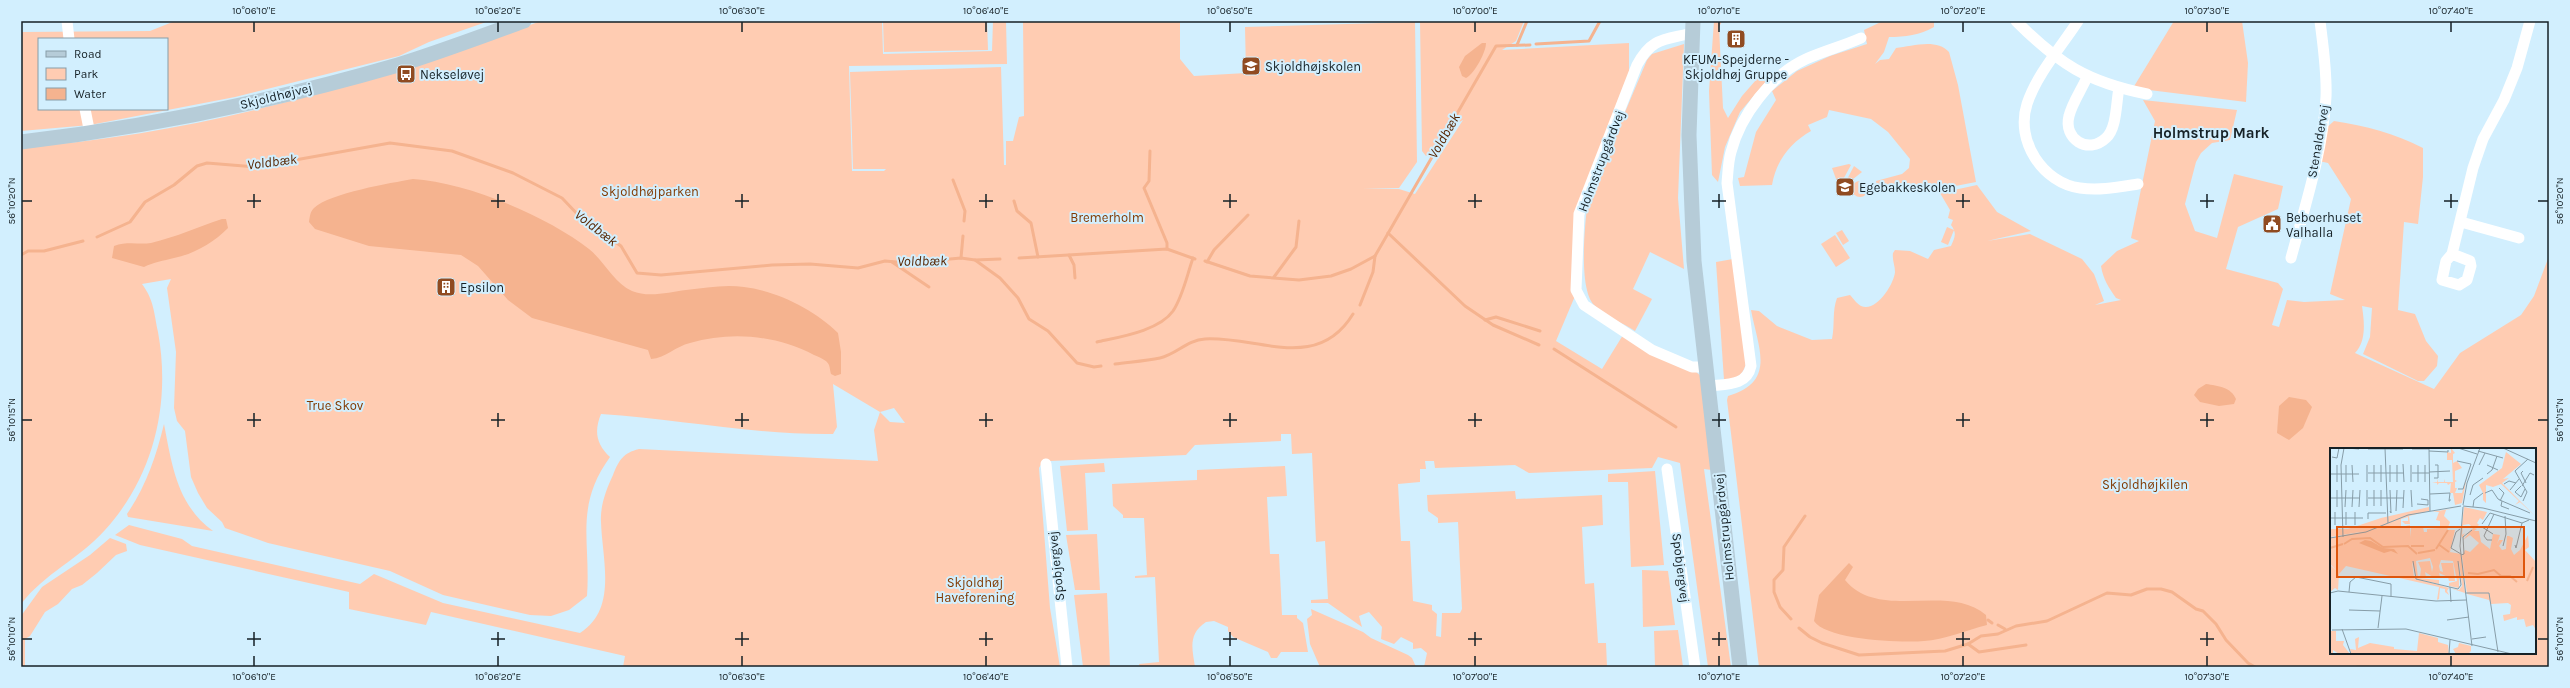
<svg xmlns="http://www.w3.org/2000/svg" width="2570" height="688" viewBox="0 0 2570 688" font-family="Karla,sans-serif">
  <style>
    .green { fill: #ffccb2; fill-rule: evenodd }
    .water { fill: #f5b38f }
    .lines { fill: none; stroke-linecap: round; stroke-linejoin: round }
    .stream { stroke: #f5b38f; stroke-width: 3 }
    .street { stroke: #fff; stroke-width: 11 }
    .secondary { stroke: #b6ccd8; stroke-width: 15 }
    .ticks { fill: none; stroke: #162126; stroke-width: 1.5 }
    .labels { text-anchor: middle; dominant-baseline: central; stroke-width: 4; stroke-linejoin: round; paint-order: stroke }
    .poi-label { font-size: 13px; fill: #162126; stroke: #d2effe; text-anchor: start }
    .street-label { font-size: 13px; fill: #162126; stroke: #d2effe }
    .park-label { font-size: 13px; fill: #813901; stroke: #d2effe }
    .water-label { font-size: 14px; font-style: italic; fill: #572501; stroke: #d2effe }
    .quarter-label { font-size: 15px; font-weight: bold; fill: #162126; stroke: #d2effe }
    .inset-river { fill: none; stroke: #f5b38f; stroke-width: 2 }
    .inset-road { fill: none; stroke: #879da8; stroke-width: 1 }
    .view { fill: #de560d; fill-opacity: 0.15; stroke: #de560d; stroke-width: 2 }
    .inset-edge { fill: none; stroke: #162126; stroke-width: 2 }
    .neatline { fill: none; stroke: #162126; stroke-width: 1.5 }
    .ticks-label { font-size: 10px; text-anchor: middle; fill: #162126 }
  </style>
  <rect width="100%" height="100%" fill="#d2effe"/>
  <g class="green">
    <path d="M175 21H489L429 42 399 56 235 97 90 125 21 131V32L150 31ZM39 39H167V109H39Z"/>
    <path d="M541 21H882L883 54 992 51 993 21H1006L1007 64 849 66 852 171H884L886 169H853L850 72 1001 67 1004 165H1006V141H1013L1019 117 1024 116 1023 21H1180V59L1194 76 1246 73 1245 27 1415 22 1417 162 1399 188H1363L1399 189 1415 194 1463 120C1443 130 1442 148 1426 156L1422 151 1420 21H1524L1516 41 1502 50 1629 43V76L1576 210 1575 296 1556 341 1602 369 1623 335 1695 371 1702 377 1712 470 1704 469 1731 667H1708L1680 463 1658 457 1652 468 1529 473 1515 465 1435 468 1434 461H1425L1426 469H1420V482L1398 484 1401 541H1410L1413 601 1432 605V610L1437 614 1436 636 1441 637 1442 613H1460L1462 609 1458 522 1438 523V518L1428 511 1427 495 1515 491 1516 499 1602 495 1603 525 1582 527 1585 584 1594 583 1598 643H1606L1607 667H1424L1427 653 1421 648 1413 649V643L1401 637 1394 644 1381 639 1382 627 1369 612 1359 616 1362 627 1328 603H1311V600L1328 599 1325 541 1316 542 1312 453 1292 454 1291 434H1281V441L1195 445 1186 455 1050 461 1044 459 1039 468 1050 608 1060 667H623L625 656 431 612 426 625 349 609V592L140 545 115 535 129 525 182 539 192 546 360 584 374 574 443 603 580 633C618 609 602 559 601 522 600 506 606 490 613 475 619 460 623 453 639 449L878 461 874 430 880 412 833 384 837 427 833 434C755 435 678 419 601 414 594 431 596 444 610 457 574 507 591 541 587 596L569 610 551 616 530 615 443 595 390 571 268 543 225 528 222 522 207 508 198 493 191 477 185 431 177 421 174 408 176 352 167 288 171 279 142 284C154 300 154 313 158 332 171 403 154 476 105 530 79 559 45 573 21 604V147C199 135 374 82 541 21ZM894 408 905 423 890 422 880 412Z"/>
    <path d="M883 21H987L988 50 884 52Z"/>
    <path d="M1714 21H1722L1719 27 1723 108 1728 118 1742 96 1763 72 1768 79 1740 112 1725 147 1718 182 1712 175 1709 91Z"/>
    <path d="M1883 21H1934V27C1920 35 1905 37 1889 37L1884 52 1875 64 1880 60 1889 59 1896 48C1912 46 1937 38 1949 52L1958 85 1976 182 1940 189H1919L1908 186 1877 187 1876 181 1902 174 1909 168 1910 159 1888 132 1871 119 1829 110 1827 117 1808 125 1811 131C1790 143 1776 161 1772 185L1740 186 1738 178 1744 177 1756 132 1776 100 1772 91 1797 71 1830 56 1867 44 1864 30Z"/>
    <path d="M2174 21H2242L2248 63 2246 102 2133 88Z"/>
    <path d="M1684 44 1678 198 1684 269 1650 252 1633 289 1652 299 1635 331C1623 323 1604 316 1594 305 1578 288 1585 222 1588 200L1647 60 1652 54Z"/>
    <path d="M2143 100 2237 110 2230 140 2212 143 2201 153 2196 162 2185 204 2195 231 2217 238 2234 174 2283 186 2278 209 2238 227 2226 269 2278 283 2283 289 2272 325 2279 327 2287 300 2304 302 2345 300 2330 294 2351 199 2328 163 2319 161 2325 129 2334 121C2366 126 2394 133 2423 148V177L2418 224 2404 222 2398 310 2415 314 2426 341 2438 356 2437 366 2424 381H2418L2363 354 2370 337 2372 308 2362 306C2364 320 2367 341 2355 353L2434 389 2460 353 2521 315 2534 296 2549 256V667H1759L1727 400 1728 396C1777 382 1758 348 1751 310L1759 311 1777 326 1812 340 1832 339C1835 325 1832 311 1837 298L1850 295C1853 298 1857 304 1861 306 1876 313 1894 284 1895 272 1895 265 1892 260 1893 253L1895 250 1910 251 1928 259 1934 250 1951 246C1955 237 1957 233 1951 225L1953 220 1948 218 1950 210 1940 193 1977 185 1997 212 2031 231 1987 241 2030 234 2082 259 2094 274 2104 301 2095 305 2121 300 2116 298C2109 288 2103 279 2101 266L2117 251 2139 241 2131 238 2155 121ZM2331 449H2535V653H2331Z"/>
    <path d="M1849 164 1851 165 1839 187 1832 168Z"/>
    <path d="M1854 166 1862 172 1843 187Z"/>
    <circle cx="1860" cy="189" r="8"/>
    <path d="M1947 227 1954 230 1948 245 1941 242Z"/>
    <path d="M1842 230 1849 241 1843 245 1836 233Z"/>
    <path d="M1835 235 1850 258 1836 267 1821 244Z"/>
    <path d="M1733 259 1747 359C1744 374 1739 379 1724 380L1716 262Z"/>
    <path d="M164 424C172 465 177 505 213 531L128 517 127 514C146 486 156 457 164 424Z"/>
    <path d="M1104 463 1105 472 1085 473 1088 530 1067 531 1060 466Z"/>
    <path d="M1285 466 1287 496 1267 497 1270 554H1279L1282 615H1297V618L1303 623 1308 652H1281L1277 658H1271L1268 652 1233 637 1228 631V627L1214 621 1206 622C1188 634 1192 648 1195 667H1140L1139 664 1159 662 1155 577 1135 578V576L1147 575 1144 518H1123V515L1113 506 1112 484 1197 480V470Z"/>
    <path d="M1655 471 1664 565 1631 567 1628 482H1608V474Z"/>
    <path d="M1097 534 1100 590H1075L1066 535Z"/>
    <path d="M110 538 126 544 127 551 116 555 97 573 82 585 72 589 58 604 45 612 30 636 25 639V667H21V616L42 587 90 555Z"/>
    <path d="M1642 570 1668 571 1675 625 1643 627Z"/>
    <path d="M1107 593 1110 667H1083L1074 595Z"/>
    <path d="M1311 609 1363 632 1371 638 1408 655 1412 658 1416 667H1320L1310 644 1307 619 1312 615Z"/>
    <path d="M1678 630 1683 667H1655L1654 631Z"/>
  </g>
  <g class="water">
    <path d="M1482 43H1486C1486 52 1475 73 1466 78L1462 76 1459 67 1465 56Z"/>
    <path d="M413 179C466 182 547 216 589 249 604 261 614 283 632 291 649 298 669 292 686 290 705 288 725 284 744 287 777 291 815 310 838 333L841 352V374L835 376 831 374C830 371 830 368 829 365 827 360 819 357 814 355 776 335 731 331 690 343 676 346 666 358 651 359L648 350 532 318 508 300 478 266 461 255 369 246 315 229 309 222C310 216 310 212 314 208 330 193 391 183 413 179Z"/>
    <path d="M222 219H226L228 228C213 243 194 254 174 258 163 261 154 262 144 267L112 258 114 246C128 241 139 245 151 243 176 237 198 227 222 219Z"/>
    <path d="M2206 384C2218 386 2231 387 2236 399L2234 404 2219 406 2200 402 2194 395 2198 389Z"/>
    <path d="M2289 397 2306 400 2312 407 2303 428 2289 440 2277 433 2279 406Z"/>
    <path d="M1849 563 1853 567 1845 580C1880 622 1947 582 1986 615L1987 625C1967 630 1944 640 1924 641 1902 643 1826 640 1814 621L1819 595Z"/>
  </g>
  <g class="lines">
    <g class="stream">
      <path d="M1536 44 1589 41 1600 21"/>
      <path d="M1517 45 1527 21"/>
      <path d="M1150 151 1149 181 1144 188 1167 243V249"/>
      <path d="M953 180 965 211 964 221"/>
      <path d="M1014 201 1017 211 1031 223 1038 257"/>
      <path d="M1388 233 1465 306 1493 325 1539 345"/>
      <path d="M97 237 130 222 145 202 174 185 197 166 207 163 256 167 390 143 452 151 513 173 562 198 582 219 621 246 637 273 661 275 772 265 810 264 858 268 885 261 907 263 961 258 975 260 1000 278 1018 298 1029 319 1048 331 1077 363 1094 367 1101 366"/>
      <path d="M21 255 28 251H44L83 241"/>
      <path d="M1069 255 1074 265 1075 278"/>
      <path d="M961 258 963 236"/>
      <path d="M1019 258 1167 249 1195 259"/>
      <path d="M975 260 1000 259"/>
      <path d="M1205 261 1250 276 1299 280 1331 276 1351 269 1375 256"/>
      <path d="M892 262 929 287"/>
      <path d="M1207 262 1214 250 1248 215"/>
      <path d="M1274 277 1296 247 1299 221"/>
      <path d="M1360 305 1373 272 1375 256 1496 46 1530 45"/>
      <path d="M1485 320 1496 317 1540 331"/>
      <path d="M1097 342C1119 337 1159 331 1173 311 1183 296 1187 275 1193 258"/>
      <path d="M1554 349 1676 427"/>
      <path d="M1115 364C1130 362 1146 361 1160 358 1177 354 1187 340 1205 339 1258 336 1317 373 1353 314"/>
      <path d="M1791 619 1780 607 1774 592V580L1783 570 1784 547 1805 516"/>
      <path d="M1988 620 1992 623"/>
      <path d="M1998 625 2005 629"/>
      <path d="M1799 628 1810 637 1822 643 1859 655 1945 651 1968 644 1981 636 1998 634 2016 626 2047 621 2107 593 2131 595 2147 589H2161L2172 592 2196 609 2203 611 2216 624 2226 640 2248 663 2255 667"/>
      <path d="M1968 644 1979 652 2026 645"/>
      <path d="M2357 667H2369"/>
    </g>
    <g class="street">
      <path d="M67 21 69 39"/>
      <path d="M2016 21C2059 64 2087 82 2147 94"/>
      <path d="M2078 21C2061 47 2037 74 2027 104 2015 141 2043 183 2080 188 2099 191 2119 187 2138 184"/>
      <path d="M1692 33C1665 40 1652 37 1637 65L1579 214 1576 290 1584 305 1652 350 1692 367H1706"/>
      <path d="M2087 77C2082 89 2072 103 2069 116 2063 139 2088 155 2106 138 2117 128 2116 103 2119 88"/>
      <path d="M85 109 90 134"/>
      <path d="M2461 222 2519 238"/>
      <path d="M2452 254 2470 261 2471 266 2467 280 2459 285 2442 280 2446 261 2452 254 2473 168 2483 139 2504 100 2517 68 2530 21"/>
      <path d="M2291 258C2305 206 2323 151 2326 97 2327 71 2323 46 2320 21"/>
      <path d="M1709 386C1726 384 1747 386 1751 366L1727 183C1728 173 1728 162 1731 152 1740 116 1771 75 1806 59 1824 51 1843 46 1861 38"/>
      <path d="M1046 464 1067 667"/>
      <path d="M1667 469 1695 667"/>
    </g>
    <g class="secondary">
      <path d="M1693 21 1689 135 1694 261 1740 667"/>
      <path d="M21 142C149 127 274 101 398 65 440 52 482 36 524 21"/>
    </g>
  </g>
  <path class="ticks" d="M254 22V32M498 22V32M742 22V32M986 22V32M1230 22V32M1475 22V32M1719 22V32M1963 22V32M2207 22V32M2451 22V32M254 194V208M498 194V208M742 194V208M986 194V208M1230 194V208M1475 194V208M1719 194V208M1963 194V208M2207 194V208M2451 194V208M22 201H32M247 201H261M491 201H505M735 201H749M979 201H993M1223 201H1237M1468 201H1482M1712 201H1726M1956 201H1970M2200 201H2214M2444 201H2458M2538 201H2548M254 413V427M498 413V427M742 413V427M986 413V427M1230 413V427M1475 413V427M1719 413V427M1963 413V427M2207 413V427M2451 413V427M22 420H32M247 420H261M491 420H505M735 420H749M979 420H993M1223 420H1237M1468 420H1482M1712 420H1726M1956 420H1970M2200 420H2214M2444 420H2458M2538 420H2548M254 632V646M498 632V646M742 632V646M986 632V646M1230 632V646M1475 632V646M1719 632V646M1963 632V646M2207 632V646M22 639H32M247 639H261M491 639H505M735 639H749M979 639H993M1223 639H1237M1468 639H1482M1712 639H1726M1956 639H1970M2200 639H2214M2538 639H2548M254 656V666M498 656V666M742 656V666M986 656V666M1230 656V666M1475 656V666M1719 656V666M1963 656V666M2207 656V666M2451 656V666"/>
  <defs>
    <symbol id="building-square" viewBox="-11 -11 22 22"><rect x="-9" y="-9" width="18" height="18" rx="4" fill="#904b21" stroke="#d2effe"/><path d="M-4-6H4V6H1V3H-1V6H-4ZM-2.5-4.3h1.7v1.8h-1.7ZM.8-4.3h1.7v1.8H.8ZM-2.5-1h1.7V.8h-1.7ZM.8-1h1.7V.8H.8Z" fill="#fff"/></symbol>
    <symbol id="school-square" viewBox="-11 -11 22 22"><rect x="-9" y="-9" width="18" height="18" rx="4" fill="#904b21" stroke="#d2effe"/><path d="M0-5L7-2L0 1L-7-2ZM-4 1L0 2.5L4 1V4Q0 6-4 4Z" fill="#fff"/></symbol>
    <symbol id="bus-square" viewBox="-11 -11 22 22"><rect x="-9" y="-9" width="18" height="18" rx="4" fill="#904b21" stroke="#d2effe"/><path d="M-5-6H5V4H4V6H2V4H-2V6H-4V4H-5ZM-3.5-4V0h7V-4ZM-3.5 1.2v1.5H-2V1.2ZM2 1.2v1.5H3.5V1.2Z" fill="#fff"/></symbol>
    <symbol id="civic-square" viewBox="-11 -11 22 22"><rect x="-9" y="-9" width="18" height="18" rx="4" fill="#904b21" stroke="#d2effe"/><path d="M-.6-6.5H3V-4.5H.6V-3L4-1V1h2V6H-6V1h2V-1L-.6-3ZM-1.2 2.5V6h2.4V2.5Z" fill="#fff"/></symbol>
  </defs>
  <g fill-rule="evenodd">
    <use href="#building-square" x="1725" y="28" width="22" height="22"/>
    <use href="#school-square" x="1240" y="55" width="22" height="22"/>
    <use href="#bus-square" x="395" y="63" width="22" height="22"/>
    <use href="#school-square" x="1834" y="176" width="22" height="22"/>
    <use href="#civic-square" x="2261" y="213" width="22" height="22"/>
    <use href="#building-square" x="435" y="276" width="22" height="22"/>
  </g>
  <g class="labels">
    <g class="poi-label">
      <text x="1736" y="59" text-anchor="middle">KFUM-Spejderne -<tspan x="1736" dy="15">Skjoldhøj Gruppe</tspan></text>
      <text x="1265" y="66">Skjoldhøjskolen</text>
      <text x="420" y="74">Nekseløvej</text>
      <text x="1859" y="187">Egebakkeskolen</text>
      <text x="2286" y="217">Beboerhuset<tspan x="2286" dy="15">Valhalla</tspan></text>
      <text x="460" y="287">Epsilon</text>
    </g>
    <g class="street-label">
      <text transform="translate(276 96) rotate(-14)">Skjoldhøjvej</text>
      <text transform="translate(2318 141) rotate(-80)">Stenaldervej</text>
      <text transform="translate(1601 161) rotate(-69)">Holmstrupgårdvej</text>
      <text transform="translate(1724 527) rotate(-96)">Holmstrupgårdvej</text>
      <text transform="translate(1056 566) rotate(-96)">Spobjergvej</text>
      <text transform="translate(1681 568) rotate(83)">Spobjergvej</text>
    </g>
    <g class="park-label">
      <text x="650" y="191">Skjoldhøjparken</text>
      <text x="1107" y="217">Bremerholm</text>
      <text x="335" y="405">True Skov</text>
      <text x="2145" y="484">Skjoldhøjkilen</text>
      <text x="975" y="582">Skjoldhøj<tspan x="975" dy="15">Haveforening</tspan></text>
    </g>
    <g class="water-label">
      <text transform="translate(1444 136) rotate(-60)">Voldbæk</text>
      <text transform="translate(272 162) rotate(-7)">Voldbæk</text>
      <text transform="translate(596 228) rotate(38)">Voldbæk</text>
      <text transform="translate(922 261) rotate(-1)">Voldbæk</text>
    </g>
    <g class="quarter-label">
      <text x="2211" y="133">Holmstrup Mark</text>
    </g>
  </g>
  <g transform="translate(2330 448)">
    <rect width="206" height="206" fill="#d2effe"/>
    <path d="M121 0 125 5 123 6V15L127 13 132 20 125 23V32L127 33 125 34V40H127L125 45H132L137 28 132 55 125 57 123 45H120L121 35 118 37 117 35H109L107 37V35L102 34H107L108 31V34H114L115 31V34H123L122 12H117V4L121 5ZM176 4 191 16 173 31 179 30 172 35 206 69 190 54 185 57 189 53 171 36 163 39 156 37V55L153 52V45L149 37 172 20ZM99 59V63L79 68 80 76H75L72 73H78V69L71 71V79L80 77V89L81 80 93 79 94 84H97V81L110 80V73L106 72 109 64H102L125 60 116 62 114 68 120 74 117 82H125L120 104 131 106 135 145 120 140 129 142 132 138 129 113V140L119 138V135L127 133 123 113 111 112 109 118 110 123 113 124 111 115H123L125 133H119L118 129 109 125 110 129H103L95 124 96 129H90L91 121 88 114 100 113 102 124 103 119 100 110 86 113 88 130 109 132V136L87 131 82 113 84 130 119 140 117 143 119 147 115 144V141L110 140 109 151 107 152 109 139 16 118 9 126 8 142 5 140 0 144V117L7 123 0 116V90L36 83 0 89V81H18L51 70ZM134 59 157 64 153 72 150 70 147 75 149 77 144 80 147 81 144 83H149L151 94 160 101 163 86 170 87 167 96 169 92H173L169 98 172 102 176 101 177 88H179L183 90 181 101 184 107 190 102 198 87 199 99 195 102 206 114V182L203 177 196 179 194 171 187 172V169L174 173 173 167 180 166 181 157 178 155 161 156 159 152 137 146 132 108 135 102 140 104 149 95 140 87 133 92 143 80 139 76 133 77 132 87 135 85 132 90 131 85ZM0 183H6V193H14L13 197 20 206H9L3 202V206H0ZM89 185 108 190V194L118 197 119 206H21L20 201 26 202 25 191 29 189 28 200 40 195 64 199V201L87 203ZM129 195 141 198V203L138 206H126L123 201 128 199Z" fill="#ffccb2"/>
    <path d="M35 92 41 93 53 100 64 101 68 106 61 103 54 105 29 95Z" fill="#f5b38f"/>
    <path class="inset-river" d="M14 96 22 91 40 90 53 99 78 98 87 106M108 96 119 104M81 98H94M0 100 13 96M106 101 118 82M88 105 105 102M138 125 148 126 164 122 171 128H180L187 134M197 133 203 119"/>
    <path class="inset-road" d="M17 0 29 1M55 0 58 75M99 0 100 63M128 0 147 6M173 0 206 15M38 1H73M82 1H99M99 3 118 4V2M148 3 173 10M2 9 7 10 9 0M127 13 141 16 133 41H128M73 16 74 34M7 17V34M16 17V34M22 17 23 34M44 17V34M51 17V34M60 17V34M67 17V34M81 17V34M88 17V34M149 17 155 5M157 17 168 22M193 23 191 25 196 35M99 24 120 23M38 25H73M82 25H99M0 26H29M157 26 162 22 167 8M104 30H108V17H105M37 34V17M95 34V17M174 36 179 33 186 35M191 38 185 44 191 49 195 41M192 38 200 25 204 27M169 40 174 45 170 53M37 42V58M44 42V58M81 42 82 59M180 42 189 31M155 45 162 42 168 51 172 53M100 46 120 45 119 53H120V51M140 47 143 37 153 30M0 50H29M38 50H73M193 53 197 44 185 23 198 11M87 56 98 57V52L91 51M133 57 137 35 150 0M51 58V42M133 58 153 60 206 73M7 59V42M15 59 16 42M22 59 23 42M29 59 30 42M133 59 130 98 142 198M143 59 144 52 153 45M73 60 74 42M179 61 171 58 172 53 200 65M60 63 61 65 60 42M66 63 67 42M16 64V77M0 70H33M38 71V65H56M152 76 160 65 192 75 199 72M0 77V64M5 77V64M25 77V64M152 79 163 86M130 81 126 84 121 100 131 106M13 89 11 17 14 0M0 90 36 84 78 67 131 58M162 92H157L154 88 164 66M185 97 186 100 192 75M173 98 176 86 175 68M131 107 134 106 133 89 142 82M83 113 86 131 128 141 131 137 128 113M120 139 121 154M19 144 20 134 26 129 61 136V149M0 145 8 143 106 153 136 152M135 145H159L168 204M19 162 50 163M117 172 139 169M48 180 52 148M12 181 21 206M2 182 76 181 182 206M142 191 156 189M119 206 120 192"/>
    <path class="view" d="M7 79H194V129H7Z"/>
    <rect width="206" height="206" class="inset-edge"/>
  </g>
  <rect width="2570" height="688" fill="none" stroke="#d2effe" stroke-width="44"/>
  <rect x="38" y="38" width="130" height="72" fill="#d2effe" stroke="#879da8"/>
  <rect x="46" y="51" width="20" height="6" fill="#b6ccd8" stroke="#879da8"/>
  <text x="74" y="58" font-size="12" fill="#162126">Road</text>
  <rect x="46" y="68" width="20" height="12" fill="#ffccb2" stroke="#879da8"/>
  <text x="74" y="78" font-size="12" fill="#162126">Park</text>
  <rect x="46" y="88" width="20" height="12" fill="#f5b38f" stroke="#879da8"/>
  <text x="74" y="98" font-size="12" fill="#162126">Water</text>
  <rect x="22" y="22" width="2526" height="644" class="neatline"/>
  <g class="ticks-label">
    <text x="254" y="14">10°06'10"E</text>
    <text x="498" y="14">10°06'20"E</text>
    <text x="742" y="14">10°06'30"E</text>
    <text x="986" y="14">10°06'40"E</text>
    <text x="1230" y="14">10°06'50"E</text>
    <text x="1475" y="14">10°07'00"E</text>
    <text x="1719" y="14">10°07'10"E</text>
    <text x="1963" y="14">10°07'20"E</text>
    <text x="2207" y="14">10°07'30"E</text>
    <text x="2451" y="14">10°07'40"E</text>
    <text transform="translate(11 201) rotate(-90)" y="4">56°10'20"N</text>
    <text transform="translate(2559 201) rotate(-90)" y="4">56°10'20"N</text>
    <text transform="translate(11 420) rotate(-90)" y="4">56°10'15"N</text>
    <text transform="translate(2559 420) rotate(-90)" y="4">56°10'15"N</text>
    <text transform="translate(11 639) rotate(-90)" y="4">56°10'10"N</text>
    <text transform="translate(2559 639) rotate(-90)" y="4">56°10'10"N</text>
    <text x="254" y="680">10°06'10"E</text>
    <text x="498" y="680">10°06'20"E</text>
    <text x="742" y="680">10°06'30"E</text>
    <text x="986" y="680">10°06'40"E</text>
    <text x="1230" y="680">10°06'50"E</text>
    <text x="1475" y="680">10°07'00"E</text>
    <text x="1719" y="680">10°07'10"E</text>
    <text x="1963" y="680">10°07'20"E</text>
    <text x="2207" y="680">10°07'30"E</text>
    <text x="2451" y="680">10°07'40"E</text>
  </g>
</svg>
